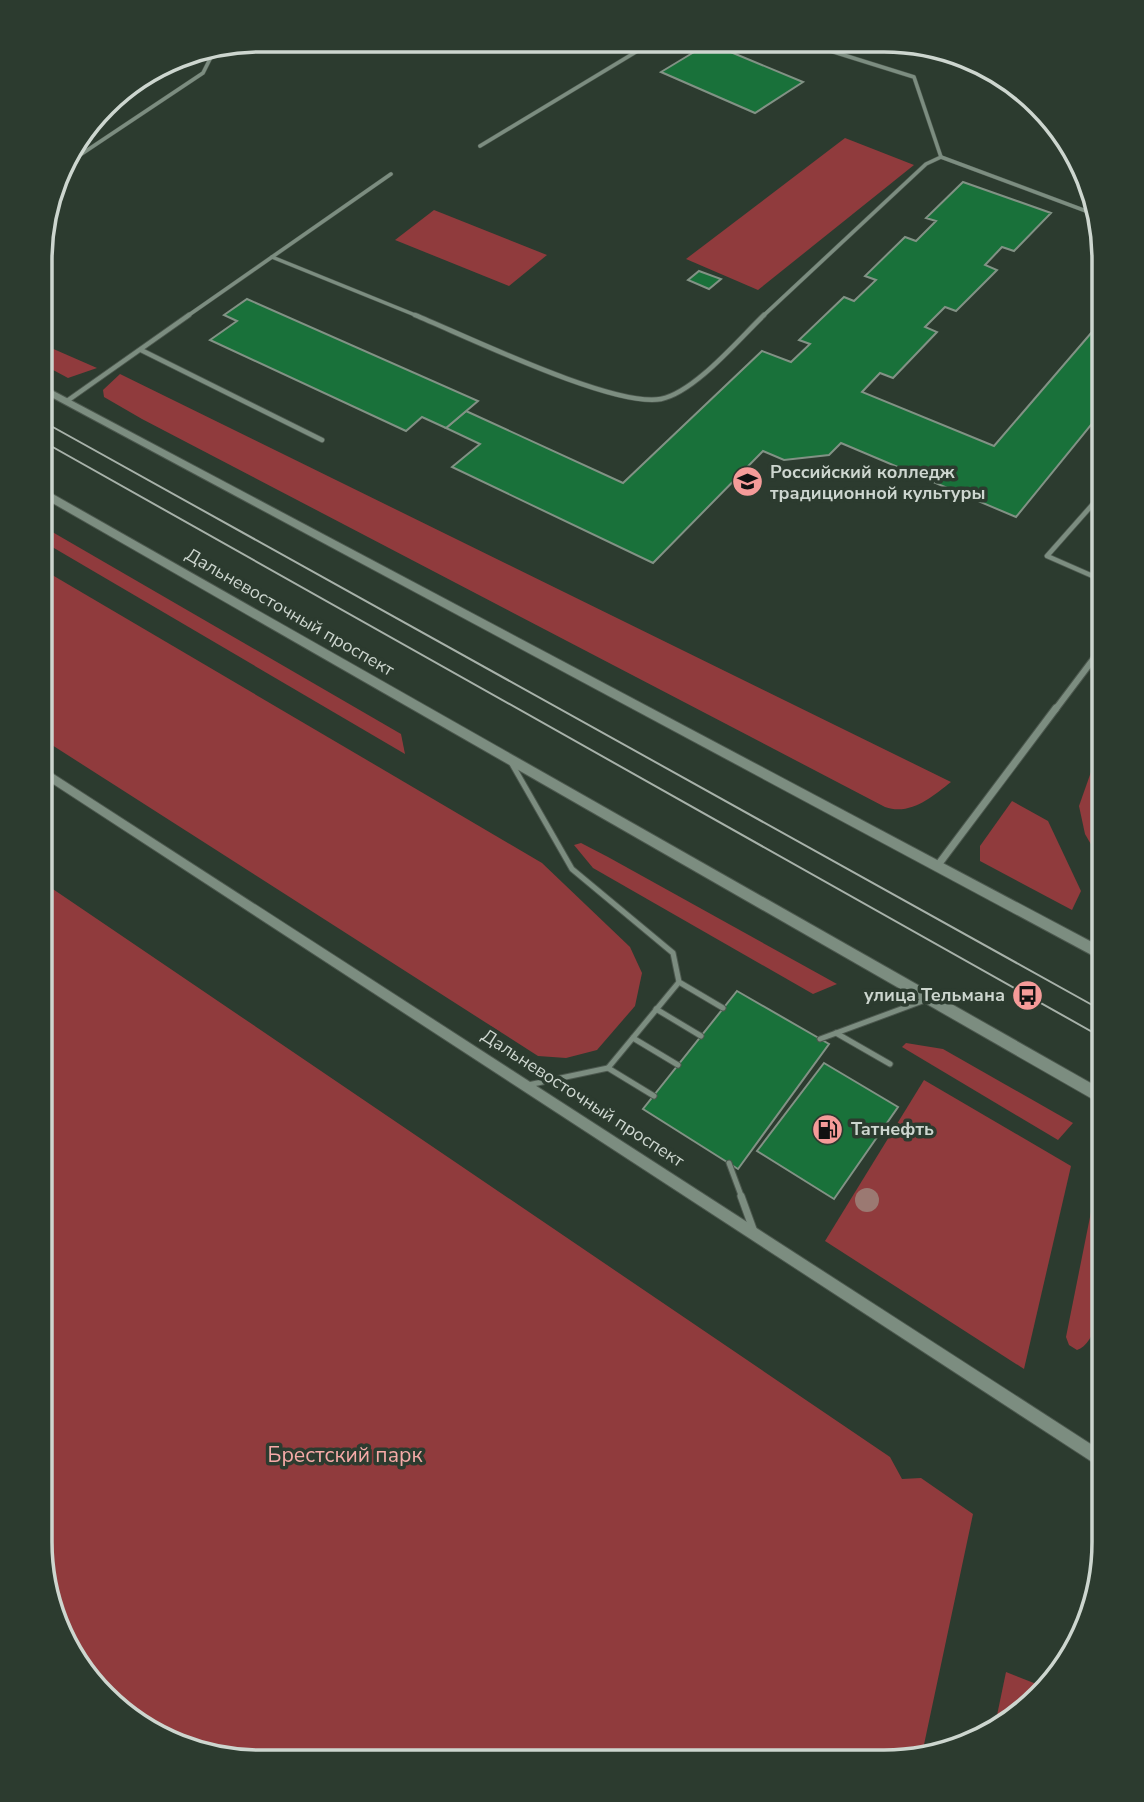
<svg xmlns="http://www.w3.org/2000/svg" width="1144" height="1802" viewBox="0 0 1144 1802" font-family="'Nunito Sans',sans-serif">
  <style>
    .green { fill: #903b3d }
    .building { fill: #19713a; stroke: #829285; stroke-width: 2 }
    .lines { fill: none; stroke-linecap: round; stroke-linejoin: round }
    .service-far3-casing { stroke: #4c584e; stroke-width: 4.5 }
    .service-far2-casing { stroke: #4c584e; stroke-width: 6 }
    .service-far1-casing { stroke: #4c584e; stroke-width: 7 }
    .service-casing { stroke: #4c584e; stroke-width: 9 }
    .minor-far1-casing { stroke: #4c584e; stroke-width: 8 }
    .minor-casing { stroke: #4c584e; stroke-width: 9 }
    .tertiary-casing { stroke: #4c584e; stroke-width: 2 }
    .secondary-casing { stroke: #4c584e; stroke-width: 2 }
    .service-far3 { stroke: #7c8d80; stroke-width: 3.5 }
    .service-far2 { stroke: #7c8d80; stroke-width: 4.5 }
    .service-far1 { stroke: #7c8d80; stroke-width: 5 }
    .service { stroke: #7c8d80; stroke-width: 7 }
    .minor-far1 { stroke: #7c8d80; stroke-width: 6 }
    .minor { stroke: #7c8d80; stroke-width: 7 }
    .tertiary { fill: #7c8d80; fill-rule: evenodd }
    .secondary { fill: #7c8d80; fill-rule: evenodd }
    .tram { stroke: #a7b1a9; stroke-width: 2 }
    .tree { fill: #9b7972 }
    .labels { text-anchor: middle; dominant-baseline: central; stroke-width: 7; stroke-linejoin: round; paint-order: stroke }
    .poi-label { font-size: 18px; font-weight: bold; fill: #cdd6cf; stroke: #2c3b2f; text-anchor: start }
    .street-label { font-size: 18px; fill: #cdd6cf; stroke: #2c3b2f }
    .near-park-label { font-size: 21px; fill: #f6aba8; stroke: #2c3b2f }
    .rim { fill: none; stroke: #cdd6cf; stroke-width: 3.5 }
  </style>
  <rect width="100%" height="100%" fill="#2c3b2f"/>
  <g class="green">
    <path d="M845 138 914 165 758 290 686 259Z"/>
    <path d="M434 210 547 255 509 286 395 240Z"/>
    <path d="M42 344 97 368 68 378 42 364Z"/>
    <path d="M120 374 951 782C932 797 910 816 885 807L142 419 104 397 103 390Z"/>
    <path d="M42 526 401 734 405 754 42 541Z"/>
    <path d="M42 569 542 863 630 947 642 973 635 1006 597 1050 566 1058 538 1056 41 738Z"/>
    <path d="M1091 772 1104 778V867L1085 834 1079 806Z"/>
    <path d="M1012 801 1048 821 1081 891 1072 910 980 861V846Z"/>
    <path d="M581 843 608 857 837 984 813 994 593 868 574 845Z"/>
    <path d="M41 881 890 1457 902 1479 921 1478 973 1514 922 1754 884 1762 232 1760 127 1717 57 1626 40 1542Z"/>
    <path d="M906 1043 943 1049 1073 1123 1058 1140 902 1047Z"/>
    <path d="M924 1080 1071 1166 1024 1369 825 1241Z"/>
    <path d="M1095 1192 1103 1196C1103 1229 1112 1338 1077 1350L1069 1345 1066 1337Z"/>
    <path d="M1006 1672 1044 1687 995 1725Z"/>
  </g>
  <g class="building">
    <path d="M709 43 803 82 755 113 661 72Z"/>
    <path d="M173 59 183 63 102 112 115 95Z"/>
    <path d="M963 182 1051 213 1014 251 1002 247 985 265 997 270 956 311 945 307 925 327 937 332 893 378 880 373 862 392 994 446 1104 318V409L1016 517 841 443 829 455 784 460 763 451 653 563 452 467 480 444 446 428 466 411 623 483 762 351 791 362 810 344 799 340 844 297 854 301 876 280 865 276 905 237 916 241 936 221 926 218Z"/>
    <path d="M699 271 721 279 709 289 688 280Z"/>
    <path d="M247 299 478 401 446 428 422 417 406 431 210 340 237 321 224 315Z"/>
    <path d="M1104 746V768L1093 762Z"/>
    <path d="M737 991 829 1044 738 1169 643 1109Z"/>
    <path d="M824 1063 898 1107 834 1199 757 1151Z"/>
  </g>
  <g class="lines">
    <defs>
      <g id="service-far3">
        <path d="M802 42 914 77 941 157"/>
        <path d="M480 146 654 41"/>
        <path d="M62 167 203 73 211 57 206 51"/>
        <path d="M272 257 391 174"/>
        <path d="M186 317 272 257 420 317"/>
        <path d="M762 317 926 164 941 157 1094 214"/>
      </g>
      <g id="service-far2">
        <path d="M415 315C466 336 614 408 661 399 695 392 739 339 764 315"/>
        <path d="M141 350 322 440"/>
        <path d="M67 401 189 315"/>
        <path d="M1093 504 1047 556 1104 581"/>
      </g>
      <g id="service-far1">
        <path d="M512 764 572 869 673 953 679 982 723 1008"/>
        <path d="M656 1009 701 1036"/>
        <path d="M836 1033 890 1064"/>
        <path d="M633 1038 678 1065"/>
        <path d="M820 1039 928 999"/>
        <path d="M608 1068 679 982"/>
        <path d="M528 1085 608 1068 654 1096"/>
        <path d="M729 1163 742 1198"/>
      </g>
      <path id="service" d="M741 1196 753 1229"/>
      <path id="minor-far1" d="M1055 710 1104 645"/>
      <path id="minor" d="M938 865 1056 708"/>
      <path id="tertiary" d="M41 766 1103 1452V1469L41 776Z"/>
      <g id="secondary">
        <path d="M42 385 1103 948V961L42 392Z"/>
        <path d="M42 488 1103 1090V1105L42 497Z"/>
      </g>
    </defs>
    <use href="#service-far3" class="service-far3-casing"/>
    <use href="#service-far2" class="service-far2-casing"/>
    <use href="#service-far1" class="service-far1-casing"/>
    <use href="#service" class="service-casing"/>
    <use href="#minor-far1" class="minor-far1-casing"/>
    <use href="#minor" class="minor-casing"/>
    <use href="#tertiary" class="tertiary-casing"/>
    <use href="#secondary" class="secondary-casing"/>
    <use href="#service-far3" class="service-far3"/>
    <use href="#service-far2" class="service-far2"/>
    <use href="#service-far1" class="service-far1"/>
    <use href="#service" class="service"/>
    <use href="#minor-far1" class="minor-far1"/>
    <use href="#minor" class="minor"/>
    <use href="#tertiary" class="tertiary"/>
    <use href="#secondary" class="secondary"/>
    <g class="tram">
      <path d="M42 421 1103 1011"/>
      <path d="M42 441 1103 1038"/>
    </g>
  </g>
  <circle class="tree" cx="867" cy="1200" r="12"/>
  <defs>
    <symbol id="university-disc" viewBox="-11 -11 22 22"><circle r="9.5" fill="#f59b99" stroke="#2c3b2f"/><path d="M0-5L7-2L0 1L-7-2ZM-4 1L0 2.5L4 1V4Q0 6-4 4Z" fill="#111"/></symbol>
    <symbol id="bus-disc" viewBox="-11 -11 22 22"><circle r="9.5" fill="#f59b99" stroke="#2c3b2f"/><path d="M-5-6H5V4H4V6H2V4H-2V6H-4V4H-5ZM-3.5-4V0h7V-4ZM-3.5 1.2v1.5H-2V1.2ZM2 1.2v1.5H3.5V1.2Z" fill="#111"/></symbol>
    <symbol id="fuel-disc" viewBox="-11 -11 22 22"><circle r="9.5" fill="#f59b99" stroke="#2c3b2f"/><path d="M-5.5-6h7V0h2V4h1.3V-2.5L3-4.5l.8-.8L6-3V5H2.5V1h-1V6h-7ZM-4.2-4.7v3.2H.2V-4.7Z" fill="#111"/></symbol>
  </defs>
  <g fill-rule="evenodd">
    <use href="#university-disc" x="730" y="464" width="35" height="35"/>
    <use href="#bus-disc" x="1010" y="978" width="35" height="35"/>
    <use href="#fuel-disc" x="810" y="1112" width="35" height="35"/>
  </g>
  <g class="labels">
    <g class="poi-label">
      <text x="770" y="472">Российский колледж<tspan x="770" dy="21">традиционной культуры</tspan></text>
      <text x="1005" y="995" text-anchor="end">улица Тельмана</text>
      <text x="851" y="1129">Татнефть</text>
    </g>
    <g class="street-label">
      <text transform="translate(290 612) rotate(30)">Дальневосточный проспект</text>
      <text transform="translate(583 1098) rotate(33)">Дальневосточный проспект</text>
    </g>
    <g class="near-park-label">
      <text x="345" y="1455">Брестский парк</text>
    </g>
  </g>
  <path d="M0 0H1144V1802H0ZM260 52H884A208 208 0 0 1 1092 260V1542A208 208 0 0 1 884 1750H260A208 208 0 0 1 52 1542V260A208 208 0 0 1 260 52Z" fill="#2c3b2f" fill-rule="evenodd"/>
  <path class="rim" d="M260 52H884A208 208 0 0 1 1092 260V1542A208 208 0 0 1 884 1750H260A208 208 0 0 1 52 1542V260A208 208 0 0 1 260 52Z"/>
</svg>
